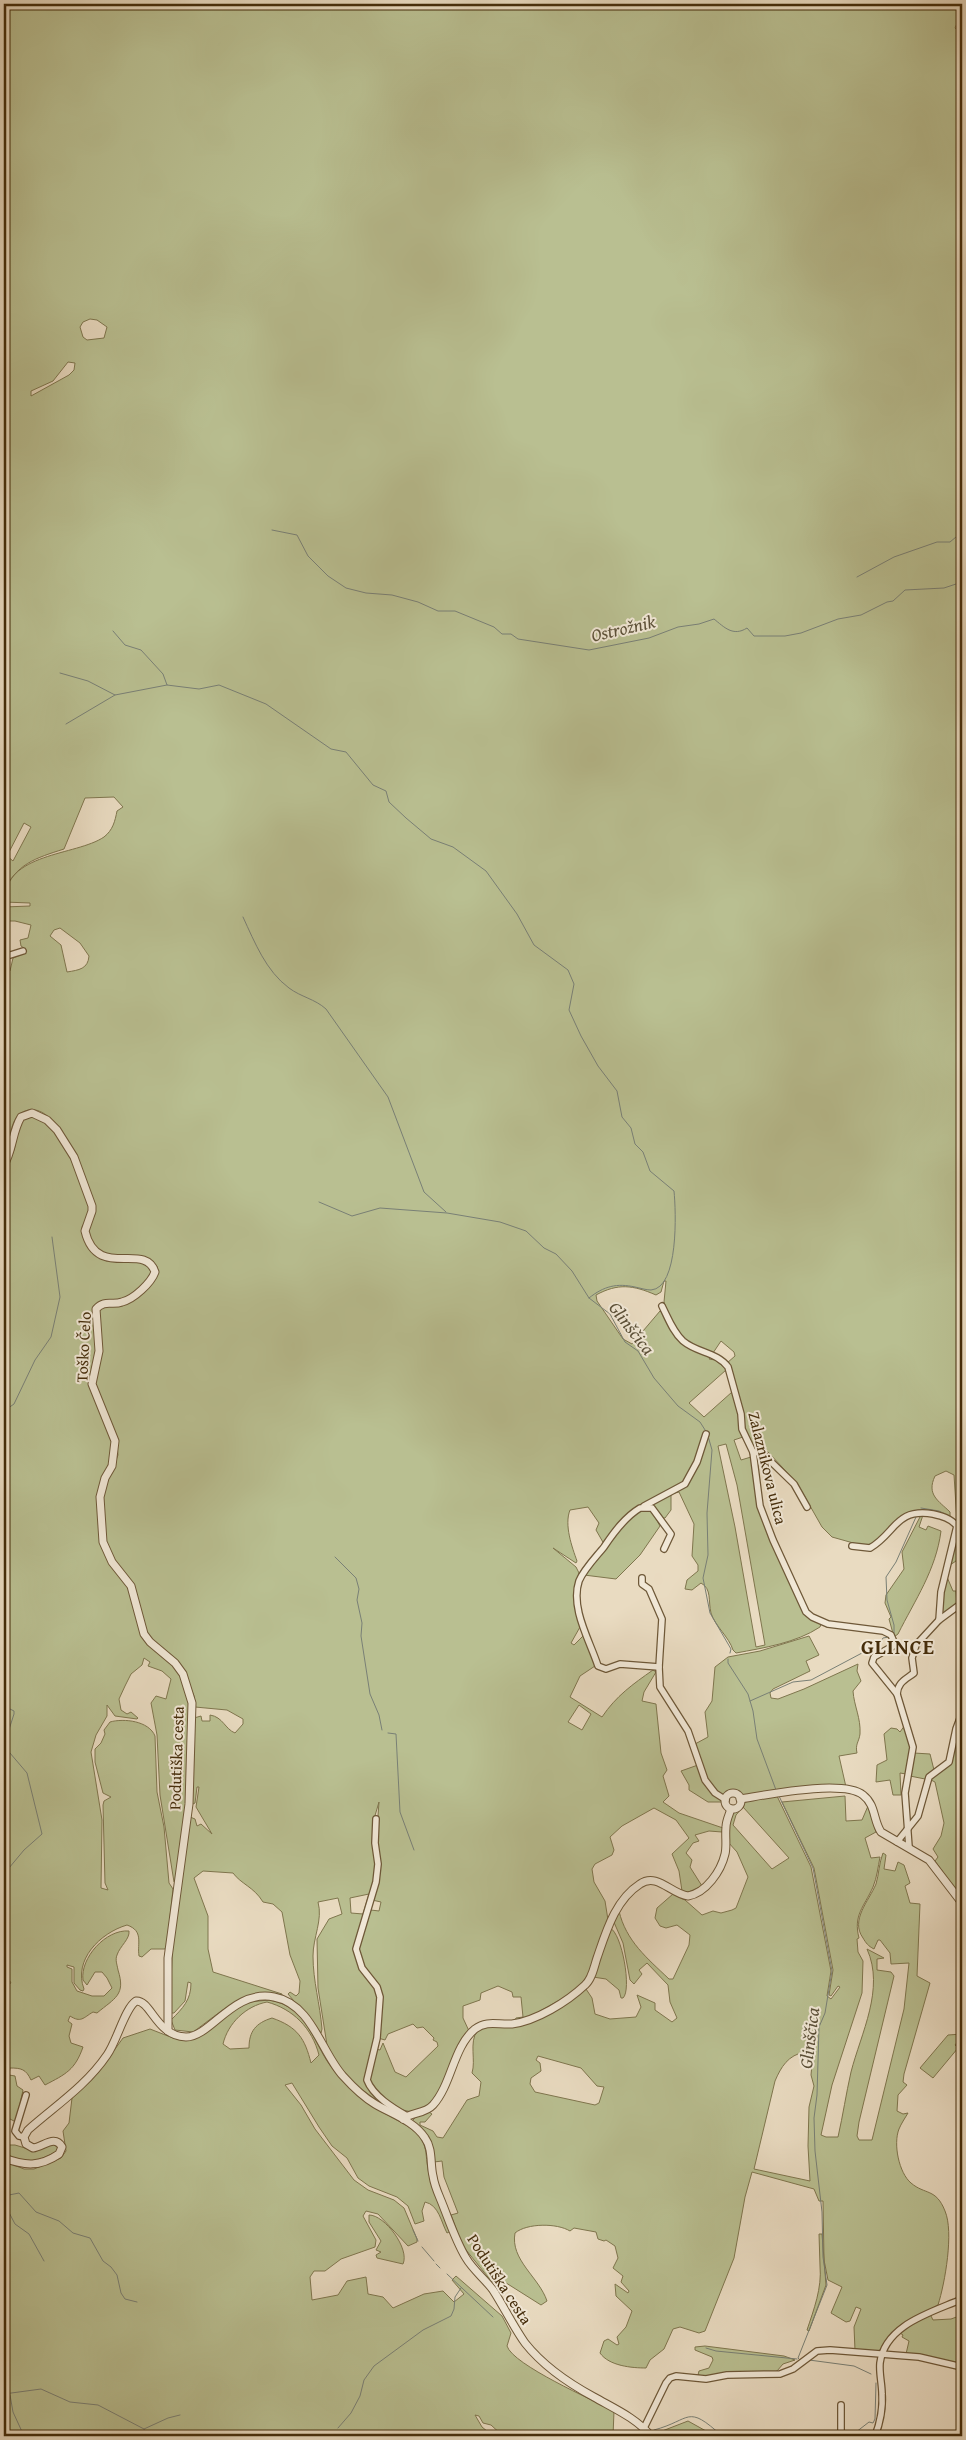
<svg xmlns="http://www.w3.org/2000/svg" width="966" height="2440" viewBox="0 0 966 2440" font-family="'Gentium Book Plus',serif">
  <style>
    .green { fill: #b9bf91; stroke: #7f764e; fill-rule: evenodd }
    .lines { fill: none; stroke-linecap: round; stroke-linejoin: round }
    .stream { stroke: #798076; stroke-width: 1 }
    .minor-casing { stroke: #6e5838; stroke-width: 8 }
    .tertiary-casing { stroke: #6e5838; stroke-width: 9 }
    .minor { stroke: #f1e8d7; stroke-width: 5.5 }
    .tertiary { stroke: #f1e8d7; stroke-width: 7 }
    .labels { text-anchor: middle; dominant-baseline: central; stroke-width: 4; stroke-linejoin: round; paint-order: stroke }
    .street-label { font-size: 16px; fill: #452d0b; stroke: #f1e8d7 }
    .water-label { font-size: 18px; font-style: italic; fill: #5b5038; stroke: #f1e8d7 }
    .district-label { font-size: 21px; font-weight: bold; letter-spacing: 1px; fill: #452d0b; stroke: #f1e8d7 }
  </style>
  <rect width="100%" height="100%" fill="#e9dbc1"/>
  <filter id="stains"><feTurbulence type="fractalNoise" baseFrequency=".004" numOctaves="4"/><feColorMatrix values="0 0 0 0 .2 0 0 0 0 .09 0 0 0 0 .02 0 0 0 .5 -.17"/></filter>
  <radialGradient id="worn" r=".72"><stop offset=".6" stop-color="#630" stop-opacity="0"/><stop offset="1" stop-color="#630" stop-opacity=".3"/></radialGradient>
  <g class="green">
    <path d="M4 4H962V13L955 28 957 30 962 21V1549L956 1561 950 1565 959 1523 957 1521 954 1475 946 1471 935 1476C926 1495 939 1501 950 1512V1517L919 1510 906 1513 873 1544 864 1546 832 1537 822 1527 797 1483 768 1452 755 1446 747 1438 742 1412 726 1370 689 1403 704 1417 732 1392 739 1410 743 1437 734 1440 741 1460 751 1457 756 1496 761 1513 804 1611 809 1617 821 1624 820 1627C796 1643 763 1648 736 1653L733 1650C729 1637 715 1626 711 1613 708 1601 712 1589 701 1583L692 1590 685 1589 687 1580 698 1571V1565L692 1556 694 1524 679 1492 671 1494V1510L665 1518H662L649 1501 632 1512 604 1544 596 1530 599 1523 588 1507 570 1510C564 1525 572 1547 577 1561L576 1563 553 1548 576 1567 579 1573 576 1583 580 1627 571 1643 574 1645 583 1636 586 1638 596 1662 595 1666 580 1676 570 1697 602 1717C616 1696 633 1684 653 1670L656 1672 644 1692 642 1701 656 1704 661 1753 667 1770 663 1776 669 1796 663 1802 679 1813 723 1828 722 1832 709 1831 695 1835 699 1841 693 1843 686 1853 692 1860 690 1867 702 1886 686 1893 679 1891H682L679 1871 672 1854 689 1838 676 1820 654 1808 622 1826 610 1837 614 1850 612 1855 595 1864 592 1869 594 1882 605 1901 608 1920 590 1972 578 1988 565 1997 526 2019 515 2020 516 2018 523 2017 521 1997H513L512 1992 498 1986 481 1993 480 2000 463 2006V2018L469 2031C446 2065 437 2144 382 2097 363 2081 369 2073 374 2052L376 2049 380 2050 383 2043 395 2072 406 2077 438 2046 437 2042 433 2040 434 2038 423 2027 417 2028 413 2024 388 2034 385 2040 378 2038 381 1996 378 1988 364 1970 356 1949 371 1910 379 1911 381 1902 372 1900 379 1869 376 1843 379 1802 374 1819 376 1877 355 1950 358 1964 376 1988 379 1997 375 2039 365 2080 368 2087 389 2106 387 2108 353 2083 341 2070 327 2045 318 1988 317 1939 329 1919 342 1914 338 1898 318 1902C323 1920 313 1937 313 1956 313 1981 320 2004 322 2029L321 2033 288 1994 290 1992 296 1996 299 1993 300 1981 290 1955 282 1912 273 1904 263 1902C254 1887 241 1884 233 1873L203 1871 194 1878 208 1916V1949L213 1972 282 1994V1995C246 1986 220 2013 193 2032L175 2030 171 2020C183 2008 191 2000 191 1983L188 1982 185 2001 174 2013H170L173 1929 190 1817 195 1819 197 1826 201 1824 212 1834 196 1807 199 1787H197L195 1803 191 1805 194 1718 201 1716 202 1721H210V1715C223 1717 225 1729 235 1733L243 1724V1719L227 1710 195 1707 194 1696 184 1671 177 1661 152 1641 145 1631 132 1585 107 1548 102 1496 118 1455 116 1436 95 1382 100 1357 99 1309 103 1306H122L128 1302 147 1288 158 1272 157 1266 145 1257 107 1256 93 1246 87 1236V1229L95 1214C90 1192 58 1090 21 1113 8 1121 11 1146 4 1158V971H10L13 958 23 954 24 948 21 946 20 940 28 938 31 925 15 921H4V907L30 906V903L4 902C4 852 76 856 104 837 113 830 115 821 117 811L123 807 114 797 85 798 64 849C36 858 15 864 4 893ZM90 319 97 320 107 327 104 338 87 340 83 337 80 327 83 322ZM68 362 75 363 74 370 69 375 31 396V391L53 381ZM24 823 31 827 13 861 7 856ZM60 928 80 943 89 956C88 969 79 970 67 972L61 945 50 936 54 930ZM664 1281H666L664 1302 669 1320 660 1311 632 1344 623 1339 597 1301 596 1295C618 1283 633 1285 656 1295L661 1292ZM721 1341 734 1352 735 1356 727 1363 726 1369 715 1360 709 1359ZM726 1444 737 1485 765 1645 756 1647 735 1527 718 1446ZM579 1705 591 1714 582 1730 568 1722ZM369 1894 363 1914 351 1913 350 1898Z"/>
    <path d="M31 1116 47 1123 65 1145 88 1201 90 1212 82 1227 83 1237 90 1249 106 1261H143L153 1272C145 1282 133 1297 120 1300 109 1302 102 1297 94 1306L96 1350 90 1379 112 1439 113 1451 97 1498 100 1537 127 1583 139 1628 177 1670 189 1696 187 1804 176 1881 174 1882 160 1795 157 1735 151 1703 156 1696 166 1699 171 1679 162 1671 148 1666 150 1662 144 1658 142 1665 131 1674 125 1686 119 1699 121 1710 127 1714 131 1712 138 1718 137 1719 115 1716 107 1705V1716L96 1735 91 1752 102 1820 101 1888 108 1890 105 1883 103 1805 104 1801 111 1797 103 1793 95 1762V1749L101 1743 105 1734 104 1730 110 1722C124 1718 149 1721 155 1736L157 1792 164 1827 169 1883 173 1889 167 1945 165 1949H151L142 1957 139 1956C137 1943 144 1931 127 1925 100 1933 73 1960 84 1989L83 1991 80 1990 74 1983V1967L67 1965V1967L72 1969V1982L77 1991 92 1996H104L112 1988 107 1978 102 1972H95L87 1985 83 1980C80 1958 106 1929 129 1931 130 1939 120 1946 117 1955 115 1960 117 1964 118 1970 126 1995 115 1998 97 2013L93 2012C83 2018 81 2023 70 2016L68 2021 72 2024 69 2036 71 2043 83 2047C75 2070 66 2074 45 2085L39 2076 31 2080C26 2069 21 2068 10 2068L9 2075 15 2076 17 2086 23 2090 16 2122 4 2116V2110L7 2108 6 2104 4 2105V1987L11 1983 8 1978 4 1979V1814L5 1807 7 1806 5 1804V1788L9 1784 4 1779V1168C8 1163 12 1157 14 1150 18 1138 15 1120 31 1116Z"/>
    <path d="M641 1509 651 1510 660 1526 640 1555 616 1579 584 1575 618 1529Z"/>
    <path d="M921 1515H923L919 1527 926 1530 928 1526 941 1531C936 1570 915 1600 898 1634L894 1637 889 1619 891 1617 885 1603 886 1595 904 1569 902 1552Z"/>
    <path d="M947 1577 953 1591H956L957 1605 942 1616 940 1607Z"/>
    <path d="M809 1636 819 1655 806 1661 810 1671 773 1689 770 1693 771 1698 778 1699 804 1689 858 1664 857 1671 861 1681 853 1691C854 1706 861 1718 860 1734 859 1742 855 1744 857 1753L839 1756 846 1787 741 1797 733 1792 724 1797C705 1787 702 1763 695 1744L708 1737 705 1712 712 1701 715 1667 728 1657 760 1651Z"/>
    <path d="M961 1720 962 1727V1899L935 1861 938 1857 933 1849 941 1836 944 1823 935 1782 929 1779 947 1766Z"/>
    <path d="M905 1725 911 1747 906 1774 900 1773 901 1795H893L890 1780 876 1782 877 1765 887 1760 884 1734 891 1728 897 1729 900 1732Z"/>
    <path d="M914 1753 930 1754 934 1770 925 1779 910 1776Z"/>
    <path d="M698 1765 702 1778 722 1802H708L689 1790V1785L681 1771Z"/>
    <path d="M777 1796 811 1867 831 1971 827 1996 831 1999 840 1987 838 1986 831 1996 829 1995 833 1970 814 1868 782 1802 845 1796 846 1821 862 1820 868 1806 876 1832 865 1838 871 1858 880 1857C878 1867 877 1877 873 1887 864 1907 853 1915 859 1938L857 1939 858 1952 863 1961 862 1993 832 2085 821 2135 826 2137H838C843 2115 846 2094 851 2072 861 2033 885 1989 867 1949L884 1958 877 1959V1970L891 1972 894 1976 859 2122 857 2136 859 2140H872L904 2009 909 1963 891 1964 890 1953 880 1940H878L874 1949C868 1946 866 1943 863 1938 850 1920 869 1901 876 1884 879 1874 879 1863 883 1853L886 1855 884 1869 895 1871 898 1862 904 1865 910 1883 905 1886 910 1903 920 1904 917 1976 930 1983 904 2074 903 2082 907 2085 898 2095 897 2111 903 2114 908 2113C905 2118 901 2124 899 2129 893 2144 899 2173 911 2183 925 2195 936 2188 945 2211 954 2232 945 2283 938 2305L916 2317 883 2349 877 2351 855 2350 854 2327 861 2309 856 2307 850 2321 846 2322 831 2313 842 2287 828 2280 824 2260 823 2201H819L814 2189 752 2172 745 2197 734 2258 705 2331 699 2333 680 2327 673 2329 664 2349 650 2360 646 2368C632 2368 609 2366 600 2353L604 2341 608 2339 617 2345 619 2344 617 2337 626 2327 632 2311 616 2296 615 2284 628 2293 629 2291 621 2282 623 2276 613 2268 618 2258 615 2246 606 2240 604 2241 598 2239 596 2232 574 2228 570 2231C557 2223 527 2223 515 2233 510 2260 539 2277 547 2301L541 2305 503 2281 492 2282 462 2245 451 2215 458 2213 444 2177 442 2161 434 2162C433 2139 427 2136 412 2121L416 2117 429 2112 432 2114 425 2122H420V2125L433 2131 437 2137 443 2138 467 2100 479 2096 481 2082 472 2073C476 2060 469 2043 477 2031 484 2021 500 2028 510 2026 525 2023 572 1998 586 1989L592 1998 595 2014 610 2019 636 2017 641 2007 637 1995 655 2003V2010L672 2022 677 2018 670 2002 668 1985 647 1963 639 1970 642 1974 634 1984 630 1980 623 1943 613 1920 619 1911C626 1941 647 1958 669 1979H673L689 1945 690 1935 677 1925 666 1928 660 1926 655 1918 657 1908 673 1894 685 1900 702 1915 713 1911 721 1913 732 1910 736 1908 748 1877 737 1852 728 1842C729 1800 740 1802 777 1796ZM743 1807 789 1858 772 1869 733 1825 736 1815ZM805 2052 813 2054 811 2075 814 2086 809 2107 808 2146 810 2181 754 2169 775 2081C781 2067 788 2055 805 2052ZM538 2056 581 2068 597 2086 604 2087 599 2103 595 2105 535 2092 530 2084 531 2078 541 2071 540 2063 536 2060Z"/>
    <path d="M610 1928C622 1933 632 1990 623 1998H621L619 1990 606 1979 593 1977Z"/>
    <path d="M269 2000C311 2007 312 2046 336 2073 348 2087 362 2100 379 2110 393 2119 409 2124 420 2137 426 2145 426 2154 427 2163 430 2188 442 2209 451 2231L447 2233C441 2222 439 2205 425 2202L422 2211 424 2221 415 2224 408 2206 397 2197 369 2186 358 2178 347 2158 332 2146 319 2127 292 2083 285 2085 301 2105 315 2129 354 2180 368 2190 394 2200 404 2208 417 2239V2242L408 2246 378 2214 366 2211 363 2216 376 2240 375 2247 341 2259 325 2271H314L310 2277 312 2300 338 2295 347 2281 366 2277 368 2294 383 2297 393 2308 424 2294 443 2291 454 2302 464 2294 452 2280 456 2276 502 2316 511 2333 507 2346C513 2365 593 2400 614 2411L613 2436H503L491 2425 483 2423 479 2416 475 2415 482 2427 493 2436H4V2161L24 2169H34L61 2158 66 2151 63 2131 69 2123 72 2098 97 2074 123 2038 150 2029 173 2038 183 2040 249 2002ZM267 2002C293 2009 312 2028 319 2055L311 2063C305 2039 298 2027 272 2018 256 2023 249 2031 249 2048L230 2049 223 2044C228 2023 246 2006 267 2002Z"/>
    <path d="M962 2034V2041L959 2040 955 2045 958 2048 933 2078 920 2068 948 2035Z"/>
    <path d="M53 2144 58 2148 56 2152 32 2163 4 2156V2145H15L35 2151Z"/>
    <path d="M369 2215C385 2215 410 2249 403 2264L377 2258 376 2255 381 2252 376 2250 381 2241 369 2222Z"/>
    <path d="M819 2234H822L826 2285 809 2331 807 2330C814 2309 822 2288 820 2266 820 2255 819 2245 819 2234Z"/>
    <path d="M930 2314 933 2320 951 2319 962 2315V2365L906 2354 909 2341 902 2337 903 2335 900 2333 909 2324Z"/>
    <path d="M705 2346 784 2356 795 2360 783 2364 777 2371 771 2373 737 2372 709 2377 698 2375 699 2371 709 2368 713 2360 712 2357 695 2350V2347Z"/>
    <path d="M688 2421 715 2436H659L657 2433Z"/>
  </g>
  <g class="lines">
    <g class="stream">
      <path d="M272 530 297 535 308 556 328 576 346 588 366 593 392 595 418 602 438 611H455L494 627 502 634H511L518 639 589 650 649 638 678 627 699 624 714 619C724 627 733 637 747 628L754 636H785L801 633 838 619 861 615 887 602 893 601 905 590 944 588 959 583 962 577"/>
      <path d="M857 577 894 557 937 542H950L962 532"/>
      <path d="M113 631 125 645 141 650 163 674 167 685 199 689 219 685 266 704 331 749 346 752 373 785 386 791 389 802 406 818 431 839 453 847 486 871 517 914 534 945 568 970 574 984 569 1010 581 1036 598 1066 617 1091 622 1117 631 1128 635 1144 643 1152 650 1171 674 1191C676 1211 679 1288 651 1290 646 1290 640 1288 635 1287 617 1283 604 1286 589 1298"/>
      <path d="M60 673 88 681 115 695 167 685"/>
      <path d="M66 724 115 695"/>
      <path d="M243 917C255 943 266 971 289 988 301 997 315 999 326 1009L388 1097 424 1192 446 1212"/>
      <path d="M319 1202 352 1216 380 1208 447 1213 500 1222 526 1231 544 1248 556 1254 572 1271 589 1298 610 1314 625 1342 638 1351 654 1378 678 1406 700 1422 707 1433"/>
      <path d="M4 1411 14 1404 35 1360 51 1337 60 1297 52 1237"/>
      <path d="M708 1436 712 1450 707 1513 708 1555 703 1578 710 1613 731 1649 730 1653"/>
      <path d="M921 1508 939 1511 949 1516"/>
      <path d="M957 1519C959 1514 961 1508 962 1503 963 1488 951 1466 962 1455"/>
      <path d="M335 1557 356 1578 359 1589 357 1600 362 1623 361 1636 370 1694 379 1715 382 1730"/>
      <path d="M894 1633V1625L887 1600 886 1577 896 1562 916 1517"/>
      <path d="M728 1659V1663L748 1694 753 1711 757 1739 776 1790"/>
      <path d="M750 1701 793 1682 811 1680 879 1644 883 1638 889 1637"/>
      <path d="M4 1706 14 1711V1714L4 1745"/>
      <path d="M388 1733 396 1734 400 1812 414 1850"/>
      <path d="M4 1746 27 1773 42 1834 24 1850 4 1874"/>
      <path d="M779 1796 813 1868 832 1971 825 2013 819 2027 817 2095 814 2118 815 2151 822 2212 823 2257 827 2285 798 2358 800 2360"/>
      <path d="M4 2196 19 2193 36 2212 59 2221 73 2233 90 2238 103 2261 111 2267 117 2275 121 2293 125 2299 137 2302"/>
      <path d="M4 2203 15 2224 29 2234 44 2261"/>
      <path d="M413 2230 418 2241"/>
      <path d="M422 2247 434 2261"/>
      <path d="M436 2264 440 2268"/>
      <path d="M447 2274 493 2317"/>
      <path d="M706 2348 716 2351 797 2359"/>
      <path d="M809 2360 854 2366 871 2374"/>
      <path d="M4 2394 41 2389 70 2402 98 2405 144 2429 148 2436"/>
      <path d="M10 2395 13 2412 24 2436"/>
      <path d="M338 2428 351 2413 360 2396 364 2380 374 2366 423 2330 451 2316 454 2309 455 2297 461 2288"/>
      <path d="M144 2429 168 2418 180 2415"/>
      <path d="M654 2430C692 2420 686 2403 722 2436"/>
      <path d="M851 2436 869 2422 873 2423 875 2419 876 2383"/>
    </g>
    <defs>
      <g id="minor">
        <path d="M4 957 23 951"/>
        <path d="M662 1306C668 1318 673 1332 683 1341 697 1353 717 1352 728 1367L741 1414 742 1429 753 1452 760 1506 773 1540 806 1612 812 1617 828 1624 883 1631 891 1635 894 1642 893 1646 874 1657 872 1663 897 1694"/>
        <path d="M753 1452 762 1453 794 1484 807 1507"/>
        <path d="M644 1506 685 1484 697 1462 706 1434"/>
        <path d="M852 1546 870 1548C896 1533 895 1508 933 1514 942 1516 950 1518 957 1526L941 1592 939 1620 916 1645 912 1658 914 1673C905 1680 898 1682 897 1694L913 1747 905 1793 909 1847"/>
        <path d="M642 1578V1584L649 1589 662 1619 659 1667 660 1687 688 1731 705 1780 715 1793 726 1800"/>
        <path d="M939 1620 962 1603"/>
        <path d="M659 1667 620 1664 606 1669 598 1666C590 1641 570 1608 579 1581 584 1569 596 1557 604 1547 614 1532 625 1517 640 1508H652L671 1534 664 1549"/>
        <path d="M376 1819 375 1843 378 1864 376 1882 356 1949 362 1968 377 1987 380 1997 377 2038 367 2080C373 2096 393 2108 407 2116"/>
        <path d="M897 1842 918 1816 929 1777 949 1762 956 1729 962 1713"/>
        <path d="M24 2137 19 2136 15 2131 26 2095"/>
        <path d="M841 2405V2436"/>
        <path d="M644 2428 666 2383 670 2378 676 2376 706 2379 727 2375 780 2374 793 2369 817 2351 830 2350 919 2357 962 2367"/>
        <path d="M824 2436 841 2434"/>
        <path d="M875 2436C880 2423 883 2408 882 2394 882 2384 879 2373 880 2363 885 2324 933 2312 962 2299"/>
      </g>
      <g id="tertiary">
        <path d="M4 1165C13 1150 12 1132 21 1117L32 1113 47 1120 57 1130 74 1157 92 1206V1211L85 1231C97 1281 145 1241 155 1272 151 1283 134 1299 122 1302 112 1306 105 1299 96 1309L99 1351 92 1384 115 1441 112 1466 105 1478 100 1497 103 1542 112 1562 131 1586 144 1634 150 1642 175 1663 183 1674 192 1703 189 1804 168 1958V2031"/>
        <circle cx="733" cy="1801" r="8"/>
        <path d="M740 1799C766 1795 843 1779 863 1795 876 1805 873 1820 881 1832L929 1860 962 1903"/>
        <path d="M403 2119C412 2112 425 2114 433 2105 452 2084 453 2047 475 2029 487 2020 498 2025 512 2024 536 2021 567 2002 585 1985 592 1979 594 1967 597 1958 606 1932 615 1900 640 1884 657 1872 671 1894 688 1896 706 1893 721 1871 725 1854 727 1846 725 1836 726 1827 726 1821 729 1815 731 1809"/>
        <path d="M4 2158C25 2166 40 2167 59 2154L62 2147C55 2134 43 2147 33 2148L26 2144 24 2137 28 2130C55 2106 86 2086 107 2055 117 2041 125 2008 136 2001 151 2000 156 2036 186 2037 211 2037 233 1989 274 1997 312 2004 321 2052 343 2076 352 2086 363 2097 375 2104 392 2114 414 2121 425 2138 433 2149 430 2164 433 2176 434 2183 437 2191 440 2198 448 2217 455 2240 466 2258 473 2270 485 2279 493 2290 504 2307 513 2326 525 2343 544 2367 568 2383 594 2397 615 2409 636 2418 651 2436"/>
      </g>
    </defs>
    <use href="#minor" class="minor-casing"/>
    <use href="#tertiary" class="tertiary-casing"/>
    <use href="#minor" class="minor"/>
    <use href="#tertiary" class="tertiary"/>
  </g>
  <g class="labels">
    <g class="street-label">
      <text transform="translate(83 1347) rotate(-87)">Toško Čelo</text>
      <text transform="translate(768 1468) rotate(76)">Zalaznikova ulica</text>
      <text transform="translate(176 1758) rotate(-88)">Podutiška cesta</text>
      <text transform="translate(500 2279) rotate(57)">Podutiška cesta</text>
    </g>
    <g class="water-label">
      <text transform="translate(623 628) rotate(-13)">Ostrožnik</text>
      <text transform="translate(632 1328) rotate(52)">Glinščica</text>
      <text transform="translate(809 2038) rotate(-83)">Glinščica</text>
    </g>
    <g class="district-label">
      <text x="898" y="1646">GLINCE</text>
    </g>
  </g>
  <rect width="966" height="2440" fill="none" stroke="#e9dbc1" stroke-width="20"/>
  <rect x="5" y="5" width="956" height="2430" fill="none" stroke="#452d0b" stroke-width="2.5"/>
  <rect x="10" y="10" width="946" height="2420" fill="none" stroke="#452d0b"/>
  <rect width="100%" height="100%" filter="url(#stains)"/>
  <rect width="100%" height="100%" fill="url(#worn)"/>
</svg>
